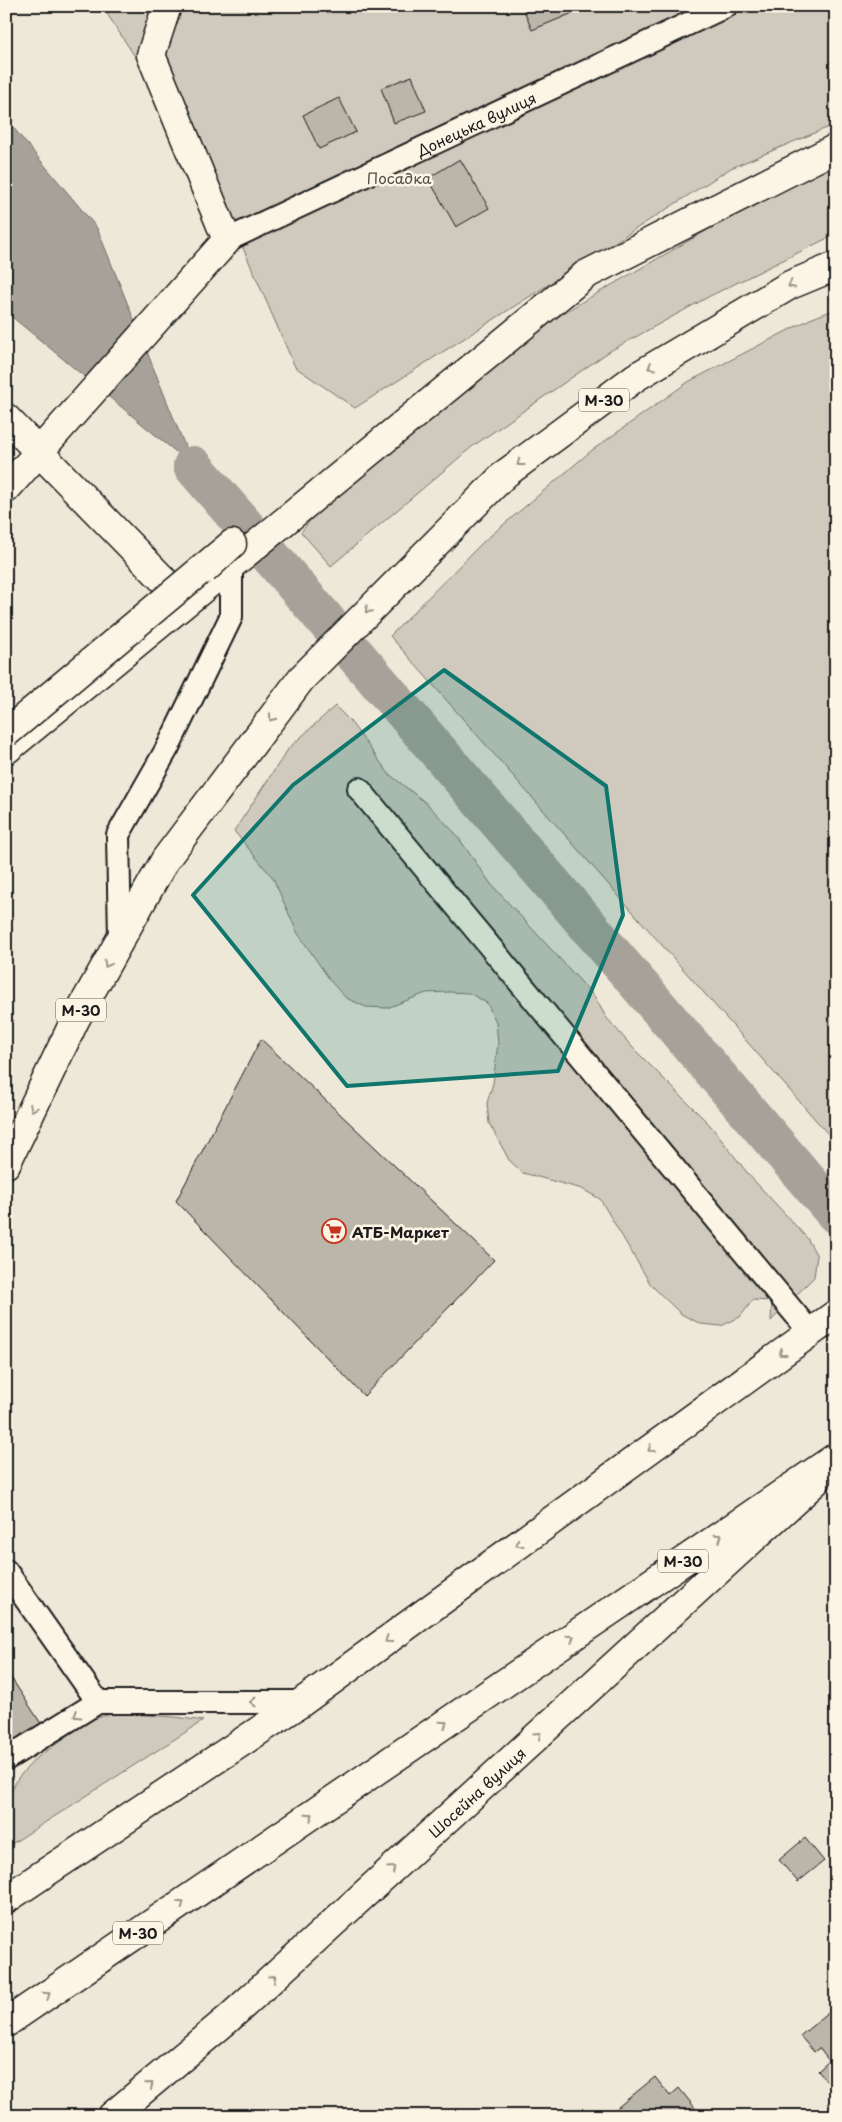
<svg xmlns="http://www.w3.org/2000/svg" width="842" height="2122" viewBox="0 0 842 2122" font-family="'Playpen Sans',sans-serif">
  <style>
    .green { fill: #cfcabd; stroke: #76736c }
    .water { fill: #a7a299; stroke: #6f6c67 }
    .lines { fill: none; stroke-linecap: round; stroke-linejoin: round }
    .canal { stroke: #a7a299; stroke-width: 40 }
    .building { fill: #bab6aa; stroke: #1c1c1c }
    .service-casing { stroke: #1c1c1c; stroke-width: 26 }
    .minor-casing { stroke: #1c1c1c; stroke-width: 31 }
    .secondary-casing { stroke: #1c1c1c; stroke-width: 31 }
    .primary-casing { stroke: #1c1c1c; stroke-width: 31 }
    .trunk-casing { stroke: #1c1c1c; stroke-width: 31 }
    .service { stroke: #fcf5e5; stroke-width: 22 }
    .minor { stroke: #fcf5e5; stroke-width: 28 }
    .secondary { stroke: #fcf5e5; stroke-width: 28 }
    .primary { stroke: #fcf5e5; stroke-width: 28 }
    .trunk { stroke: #fcf5e5; stroke-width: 28 }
    .minor-bridge-casing { stroke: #1c1c1c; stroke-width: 31; stroke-linecap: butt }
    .minor-bridge { stroke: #fcf5e5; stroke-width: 28 }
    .oneway { stroke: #97938b }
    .marked { fill: #0f766e; fill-opacity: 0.2; stroke: #0f766e; stroke-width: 4; stroke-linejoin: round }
    .labels { text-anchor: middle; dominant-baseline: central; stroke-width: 5; stroke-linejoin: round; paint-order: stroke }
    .shield { fill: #fcf5e5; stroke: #5f5d58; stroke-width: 1 }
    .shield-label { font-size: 14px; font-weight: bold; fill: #1c1c1c }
    .street-label { font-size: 15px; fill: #1c1c1c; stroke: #fcf5e5 }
    .park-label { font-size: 15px; fill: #52504c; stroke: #fcf5e5 }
    .poi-label { font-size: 15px; font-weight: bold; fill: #1c1c1c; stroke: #fcf5e5; text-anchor: start }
  </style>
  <rect width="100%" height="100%" fill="#eee8d9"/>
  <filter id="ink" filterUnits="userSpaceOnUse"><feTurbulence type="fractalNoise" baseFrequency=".02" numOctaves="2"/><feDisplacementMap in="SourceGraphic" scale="10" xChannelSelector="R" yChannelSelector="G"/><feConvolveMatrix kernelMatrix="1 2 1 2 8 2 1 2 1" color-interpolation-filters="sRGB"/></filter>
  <g filter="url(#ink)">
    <g class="green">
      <path d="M102 6H836V124L731 168 355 408 295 367 209 170Z"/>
      <path d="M836 165V234L710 296 610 351 473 446 331 566 301 532 357 461 441 392 575 306 711 228 802 177Z"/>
      <path d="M836 309V1143L390 636 483 542 591 451 688 382 810 319Z"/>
      <path d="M335 706 350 721 389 774 426 803 455 833 491 884 594 996 606 1017 633 1048 710 1125 749 1175 807 1238 817 1256 814 1277 771 1321 772 1301 753 1300 740 1317 721 1326 701 1324 681 1314 651 1285 600 1199 582 1189 523 1173 509 1160 489 1123 487 1103 493 1083 498 1043 496 1022 487 1003 469 993 449 992 426 993 387 1008 366 1007 346 998 332 983 297 932 273 878 234 831 289 748Z"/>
      <path d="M114 1713 176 1717 203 1721 10 1845 6 1801 18 1778 35 1759 90 1720Z"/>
    </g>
    <path class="water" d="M6 119 97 228 193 466 6 312Z"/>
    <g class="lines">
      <path class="canal" d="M193 466 836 1214"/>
    </g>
    <g class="building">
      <path d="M522 6H584L585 8 532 30Z"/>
      <path d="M412 76 426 111 394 123 381 88Z"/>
      <path d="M339 98 356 132 319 149 303 115Z"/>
      <path d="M460 159 489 208 456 227 428 178Z"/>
      <path d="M261 1039 494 1260 364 1396 176 1201Z"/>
      <path d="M6 1670 42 1725 6 1747Z"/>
      <path d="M805 1838 824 1861 798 1882 779 1860Z"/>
      <path d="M834 2008 836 2010V2092L818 2071 829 2061 819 2048 814 2052 800 2036Z"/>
      <path d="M655 2077 670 2096 679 2088 699 2113 696 2116H607Z"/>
    </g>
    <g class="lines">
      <defs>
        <g id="service">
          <path id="s1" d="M227 240 726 6"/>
          <path d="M359 789 811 1333"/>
          <path d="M120 939 118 835 168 747 231 617V553"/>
          <path d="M6 1571 98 1702"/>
          <path d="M6 1759 98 1702H302"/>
        </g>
        <g id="minor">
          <path d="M6 418 176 593 193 579"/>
          <path d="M6 489 227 240 151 55 167 6"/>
          <path d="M6 750 585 275 836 148"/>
        </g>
        <g id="secondary">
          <path id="s2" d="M112 2116 228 2019 816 1481"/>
        </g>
        <path id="primary" d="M6 1899 302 1702 836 1314"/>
        <g id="trunk">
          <path d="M6 1164 75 1020 165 860 301 679 505 474 636 377 790 285 836 266"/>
          <path d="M6 2023 836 1457"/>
        </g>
      </defs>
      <use href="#service" class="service-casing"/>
      <use href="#minor" class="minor-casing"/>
      <use href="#secondary" class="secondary-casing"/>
      <use href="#primary" class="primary-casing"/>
      <use href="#trunk" class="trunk-casing"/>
      <use href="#service" class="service"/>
      <use href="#minor" class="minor"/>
      <use href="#secondary" class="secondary"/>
      <use href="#primary" class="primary"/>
      <use href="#trunk" class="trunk"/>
      <defs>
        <path id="minor-bridge" d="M6 733 232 544 204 570"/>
      </defs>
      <use href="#minor-bridge" class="minor-bridge-casing"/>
      <use href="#minor-bridge" class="minor-bridge"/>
    </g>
    <defs><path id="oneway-chevron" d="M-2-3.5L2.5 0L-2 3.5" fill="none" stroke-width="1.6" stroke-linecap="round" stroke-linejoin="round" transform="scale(1.25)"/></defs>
    <g class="oneway">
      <use href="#oneway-chevron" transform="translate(791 285) rotate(154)"/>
      <use href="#oneway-chevron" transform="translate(651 367) rotate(149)"/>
      <use href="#oneway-chevron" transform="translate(520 463) rotate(143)"/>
      <use href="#oneway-chevron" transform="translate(368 610) rotate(134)"/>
      <use href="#oneway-chevron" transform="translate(272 718) rotate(127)"/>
      <use href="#oneway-chevron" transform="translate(107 964) rotate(119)"/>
      <use href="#oneway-chevron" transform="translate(33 1108) rotate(116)"/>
      <use href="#oneway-chevron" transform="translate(782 1353) rotate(144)"/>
      <use href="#oneway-chevron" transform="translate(651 1449) rotate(144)"/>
      <use href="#oneway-chevron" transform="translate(719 1537) rotate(-34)"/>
      <use href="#oneway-chevron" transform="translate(519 1544) rotate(144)"/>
      <use href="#oneway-chevron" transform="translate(571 1638) rotate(-34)"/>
      <use href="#oneway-chevron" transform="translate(388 1640) rotate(144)"/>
      <use href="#oneway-chevron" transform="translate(253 1702) rotate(-180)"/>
      <use href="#oneway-chevron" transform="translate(77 1715) rotate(148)"/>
      <use href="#oneway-chevron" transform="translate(444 1724) rotate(-34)"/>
      <use href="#oneway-chevron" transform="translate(538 1735) rotate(-42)"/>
      <use href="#oneway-chevron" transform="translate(310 1816) rotate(-34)"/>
      <use href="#oneway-chevron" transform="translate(392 1869) rotate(-42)"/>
      <use href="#oneway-chevron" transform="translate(181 1904) rotate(-34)"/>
      <use href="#oneway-chevron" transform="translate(273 1978) rotate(-42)"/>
      <use href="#oneway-chevron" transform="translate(47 1995) rotate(-34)"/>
      <use href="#oneway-chevron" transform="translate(150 2085) rotate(-40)"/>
    </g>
  </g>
  <path class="marked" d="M444 670 606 786 623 915 558 1071 347 1086 193 895 293 785Z"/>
  <defs>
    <symbol id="supermarket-ring" viewBox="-11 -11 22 22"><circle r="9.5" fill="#fcf5e5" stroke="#c8321e" stroke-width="1.5"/><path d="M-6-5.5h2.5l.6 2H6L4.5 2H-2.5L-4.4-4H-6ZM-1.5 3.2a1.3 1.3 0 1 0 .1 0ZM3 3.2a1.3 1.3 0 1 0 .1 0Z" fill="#c8321e"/></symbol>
  </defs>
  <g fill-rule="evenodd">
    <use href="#supermarket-ring" x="320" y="1217" width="28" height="28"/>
  </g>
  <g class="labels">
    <g class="shield">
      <rect x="579" y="388.5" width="50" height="23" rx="4"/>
      <rect x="56" y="998.5" width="50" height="23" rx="4"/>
      <rect x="658" y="1549.5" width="50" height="23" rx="4"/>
      <rect x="113" y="1921.5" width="50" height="23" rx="4"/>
    </g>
    <g class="shield-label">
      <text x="604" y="400">М-30</text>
      <text x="81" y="1010">М-30</text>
      <text x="683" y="1561">М-30</text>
      <text x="138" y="1933">М-30</text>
    </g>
    <g class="street-label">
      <text stroke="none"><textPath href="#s1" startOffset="275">Донецька вулиця</textPath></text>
      <text stroke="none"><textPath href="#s2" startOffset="488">Шосейна вулиця</textPath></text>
    </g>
    <g class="park-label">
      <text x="399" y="177">Посадка</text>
    </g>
    <g class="poi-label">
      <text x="352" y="1231">АТБ-Маркет</text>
    </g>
  </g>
  <rect width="842" height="2122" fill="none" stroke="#fcf5e5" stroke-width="25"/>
  <rect x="12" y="12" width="817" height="2097" fill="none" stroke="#1c1c1c" stroke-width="2" filter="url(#ink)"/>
</svg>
